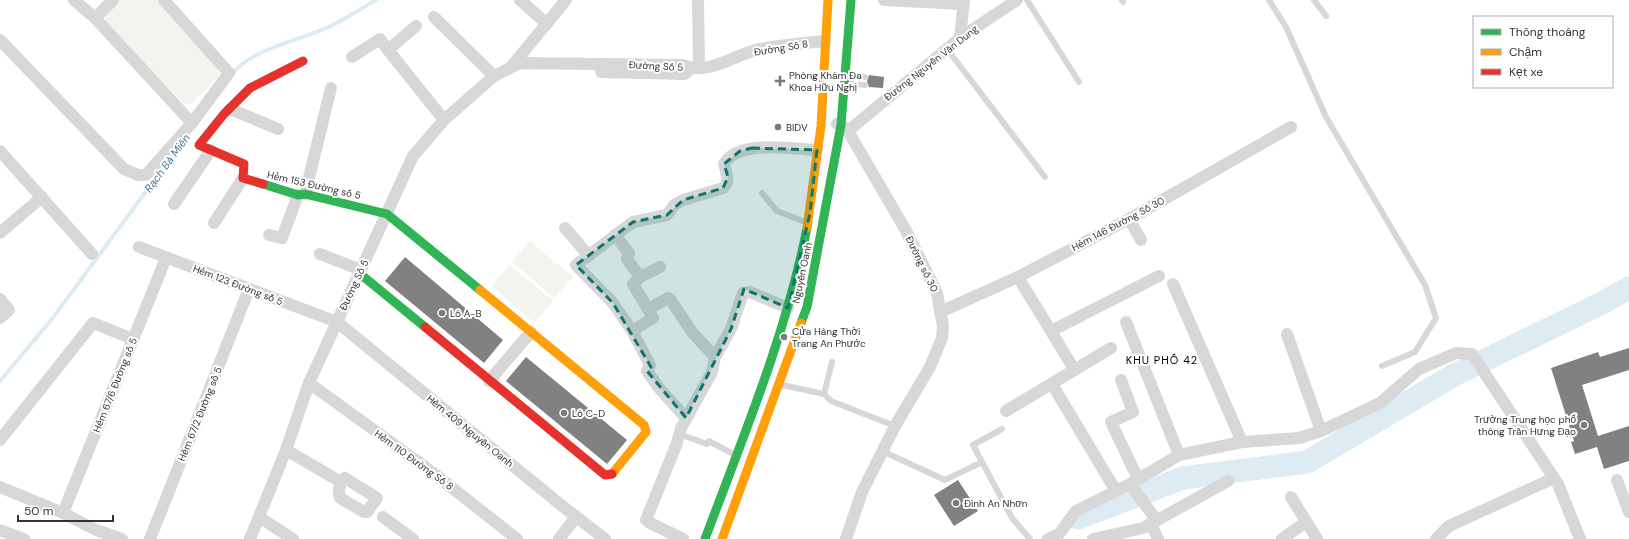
<svg xmlns="http://www.w3.org/2000/svg" width="1629" height="539" viewBox="0 0 1629 539" font-family="'DM Sans',sans-serif">
  <style>
    .green { fill: #f1f5ed }
    .lines { fill: none; stroke-linecap: round; stroke-linejoin: round }
    .stream { stroke: #ddebf3; stroke-width: 4 }
    .river { stroke: #ddebf3; stroke-width: 23 }
    .building { fill: #818181 }
    .lane { stroke: #d7d7d7; stroke-width: 6 }
    .street { stroke: #d7d7d7; stroke-width: 12 }
    .fast { stroke: #30b455; stroke-width: 9 }
    .slow { stroke: #ff9f0a; stroke-width: 9 }
    .jam { stroke: #e5322d; stroke-width: 9 }
    .marked { fill: #0f766e; fill-opacity: 0.2; stroke: #0f766e; stroke-width: 3; stroke-dasharray: 8 5; stroke-linejoin: round }
    .poi-dot { fill: #7a7a7a; stroke: #fff; stroke-width: 1.5 }
    .labels { text-anchor: middle; dominant-baseline: central; stroke-width: 4; stroke-linejoin: round; paint-order: stroke }
    .street-label { font-size: 10px; fill: #333; stroke: #fff }
    .poi-label { font-size: 10px; fill: #333; stroke: #fff; text-anchor: start }
    .water-label { font-size: 11px; font-style: italic; fill: #3f7597; stroke: #fff }
    .neighbourhood-label { font-size: 11px; letter-spacing: 1px; fill: #000; stroke: #fff }
  </style>
  <rect width="100%" height="100%" fill="#fff"/>
  <g class="green">
    <path d="M119 0H157L218 68 219 74 217 78 192 104 183 103 106 24 105 14Z"/>
    <path d="M530 241 573 277 554 298 512 262Z"/>
    <path d="M510 265 553 301 534 323 492 286Z"/>
  </g>
  <g class="lines">
    <g class="stream">
      <path d="M232 74C252 48 302 40 331 26 346 18 361 9 376 0"/>
      <path d="M0 381 52 319 181 144"/>
    </g>
    <path class="river" d="M1078 518 1183 478 1307 462 1454 375 1602 303 1629 288"/>
  </g>
  <g class="building">
    <path d="M869 75 884 77 883 88 869 87 867 81Z"/>
    <path d="M405 257 503 340 484 363 385 281Z"/>
    <path d="M1629 348V370L1582 385 1598 436 1629 426V461L1604 469 1597 447 1575 454 1571 442 1574 441 1551 368 1598 352 1600 357Z"/>
    <path d="M526 357 627 440 607 464 506 381Z"/>
    <path d="M958 480 978 511 954 526 934 495Z"/>
  </g>
  <g class="lines">
    <g class="lane">
      <path d="M1027 0 1079 82"/>
      <path d="M1122 0 1123 2"/>
      <path d="M1269 0 1286 27 1326 117 1425 285 1436 318 1415 352 1382 366"/>
      <path d="M1314 0 1326 16"/>
      <path d="M947 49 1045 177"/>
      <path d="M848 76 865 77"/>
      <path d="M846 83 865 85"/>
      <path d="M762 193 777 211 805 222"/>
      <path d="M782 385 824 394 832 362"/>
      <path d="M824 394 831 401 895 426"/>
      <path d="M1002 429 973 445 1012 518 1030 539"/>
      <path d="M679 434 707 444 709 441 735 455"/>
      <path d="M882 451 945 480 982 462"/>
    </g>
    <g class="street">
      <path d="M74 0 95 18 192 123"/>
      <path d="M520 0 547 24"/>
      <path d="M698 0 699 68"/>
      <path d="M884 0 963 4"/>
      <path d="M434 17 494 76"/>
      <path d="M95 18 113 0"/>
      <path d="M960 38 964 0"/>
      <path d="M0 40 124 169 138 175H146L192 123 229 73 164 0"/>
      <path d="M388 50 444 120"/>
      <path d="M352 57 380 39 388 50 416 26"/>
      <path d="M511 67 566 0"/>
      <path d="M601 72 685 74 691 68"/>
      <path d="M230 109 278 129"/>
      <path d="M837 124 841 125 848 131 905 229 937 293 943 326 942 338 930 367 895 426 862 492 846 539"/>
      <path d="M848 131 960 38 1017 0"/>
      <path d="M0 151 92 254"/>
      <path d="M305 194 331 88"/>
      <path d="M174 204 211 150"/>
      <path d="M1129 219 1141 240"/>
      <path d="M214 223 243 178"/>
      <path d="M565 228 589 256"/>
      <path d="M0 233 42 197"/>
      <path d="M269 235 282 238 298 195"/>
      <path d="M615 235 629 253 627 259 640 277 633 284 653 318 632 331"/>
      <path d="M139 247 337 322 561 505 605 539"/>
      <path d="M320 254 361 270"/>
      <path d="M640 277 660 267"/>
      <path d="M1018 277 1074 369"/>
      <path d="M1173 284 1242 442"/>
      <path d="M0 299 9 310 0 318"/>
      <path d="M648 309 668 298 670 299 692 332 715 357"/>
      <path d="M940 312 1018 277 1129 219 1291 127"/>
      <path d="M1126 322 1179 455"/>
      <path d="M1051 331 1159 276"/>
      <path d="M1287 334 1321 431"/>
      <path d="M1121 380 1133 412 1111 422 1138 479"/>
      <path d="M489 381 531 332"/>
      <path d="M309 383 432 472 517 539"/>
      <path d="M1052 384 1116 491"/>
      <path d="M1006 411 1111 348"/>
      <path d="M686 418 658 387 647 371 650 365 632 331 613 303 576 265 633 222 667 215 674 205 683 200 723 188C731 180 726 174 724 164 738 139 793 149 817 150"/>
      <path d="M0 440 93 323 133 339"/>
      <path d="M286 450 341 482"/>
      <path d="M345 478 377 498 367 512H364L340 498C337 491 340 483 345 478Z"/>
      <path d="M1617 480 1629 512"/>
      <path d="M1130 484 1157 521"/>
      <path d="M0 487 63 513 96 530 122 539"/>
      <path d="M1291 497 1317 539"/>
      <path d="M63 513 166 258"/>
      <path d="M259 517 293 539"/>
      <path d="M383 517 413 539"/>
      <path d="M1151 524 1158 539"/>
      <path d="M0 530 24 539"/>
      <path d="M150 539 249 289"/>
      <path d="M250 539 286 450 309 383 391 204 413 156 444 120 494 76 520 63 683 65C709 76 735 54 760 49 782 45 804 43 825 41"/>
      <path d="M559 539 576 517"/>
      <path d="M683 539 650 523 646 520 677 443 681 428 712 372 715 357 731 329 743 293 750 292 788 308"/>
      <path d="M1048 539 1059 534 1076 511 1130 484 1179 455 1242 442 1299 438 1321 431 1380 403 1419 369 1456 353 1472 354 1558 484 1580 539"/>
      <path d="M1093 539 1143 528 1228 481"/>
      <path d="M1282 539 1306 522"/>
      <path d="M1436 539 1449 526 1554 478"/>
    </g>
    <g class="fast">
      <path d="M263 184 298 195 305 194 387 214 480 290"/>
      <path d="M359 273 425 327"/>
      <path d="M801 323 807 307 841 125 851 0"/>
      <path d="M705 539C743 437 786 335 807 228"/>
    </g>
    <g class="slow">
      <path d="M807 228 821 126 828 0"/>
      <path d="M480 290 644 425 646 432 612 474"/>
      <path d="M722 539 801 323"/>
    </g>
    <g class="jam">
      <path d="M263 184 243 178 244 164 199 145 224 114 250 88 303 61"/>
      <path d="M425 327 605 475 612 474"/>
    </g>
  </g>
  <path class="marked" d="M752 148 817 150 810 213 788 308 744 289 731 329 686 418 647 371 651 367 613 303 576 265 633 222 667 215 683 200 723 188 728 177 724 164 740 151Z"/>
  <g class="poi-dot">
    <path d="M778 75h4v4h4v4h-4v4h-4v-4h-4v-4h4z"/>
    <circle cx="778" cy="127" r="4"/>
    <circle cx="442" cy="313" r="4"/>
    <circle cx="784" cy="337" r="4"/>
    <circle cx="564" cy="413" r="4"/>
    <circle cx="1584" cy="425" r="4"/>
    <circle cx="956" cy="503" r="4"/>
  </g>
  <g class="labels">
    <g class="street-label">
      <text transform="translate(781 48) rotate(-9)">Đường Số 8</text>
      <text transform="translate(931 63) rotate(-38)">Đường Nguyễn Văn Dung</text>
      <text transform="translate(656 66) rotate(3)">Đường Số 5</text>
      <text transform="translate(314 185) rotate(13)">Hẻm 153 Đường số 5</text>
      <text transform="translate(1118 224) rotate(-28)">Hẻm 146 Đường Số 30</text>
      <text transform="translate(922 264) rotate(64)">Đường số 30</text>
      <text transform="translate(802 273) rotate(-78)">Nguyễn Oanh</text>
      <text transform="translate(238 285) rotate(21)">Hẻm 123 Đường số 5</text>
      <text transform="translate(354 285) rotate(-65)">Đường Số 5</text>
      <text transform="translate(115 385) rotate(-68)">Hẻm 67/6 Đường số 5</text>
      <text transform="translate(200 414) rotate(-68)">Hẻm 67/2 Đường số 5</text>
      <text transform="translate(470 431) rotate(39)">Hẻm 409 Nguyễn Oanh</text>
      <text transform="translate(414 460) rotate(36)">Hẻm 110 Đường Số 8</text>
    </g>
    <g class="poi-label">
      <text x="789" y="75">Phòng Khám Đa<tspan x="789" dy="12">Khoa Hữu Nghị</tspan></text>
      <text x="786" y="127">BIDV</text>
      <text x="450" y="313">Lô A-B</text>
      <text x="792" y="331">Cửa Hàng Thời<tspan x="792" dy="12">Trang An Phước</tspan></text>
      <text x="572" y="413">Lô C-D</text>
      <text x="1576" y="419" text-anchor="end">Trường Trung học phổ<tspan x="1576" dy="12">thông Trần Hưng Đạo</tspan></text>
      <text x="964" y="503">Đình An Nhơn</text>
    </g>
    <g class="water-label">
      <text transform="translate(167 163) rotate(-54)">Rạch Bà Miên</text>
    </g>
    <g class="neighbourhood-label">
      <text x="1162" y="360">KHU PHỐ 42</text>
    </g>
  </g>
  <rect x="1473" y="16" width="140" height="72" fill="#ffffff" stroke="#adadad"/>
  <rect x="1481" y="29" width="20" height="6" fill="#30b455" stroke="#adadad"/>
  <text x="1509" y="36" font-size="12" fill="#333333">Thông thoáng</text>
  <rect x="1481" y="49" width="20" height="6" fill="#ff9f0a" stroke="#adadad"/>
  <text x="1509" y="56" font-size="12" fill="#333333">Chậm</text>
  <rect x="1481" y="69" width="20" height="6" fill="#e5322d" stroke="#adadad"/>
  <text x="1509" y="76" font-size="12" fill="#333333">Kẹt xe</text>
  <path d="M18 515v6h95v-6" fill="none" stroke="#333333" stroke-width="2"/>
  <text x="24" y="515" font-size="12" fill="#333333" stroke="#ffffff" stroke-width="3" paint-order="stroke">50 m</text>
</svg>
